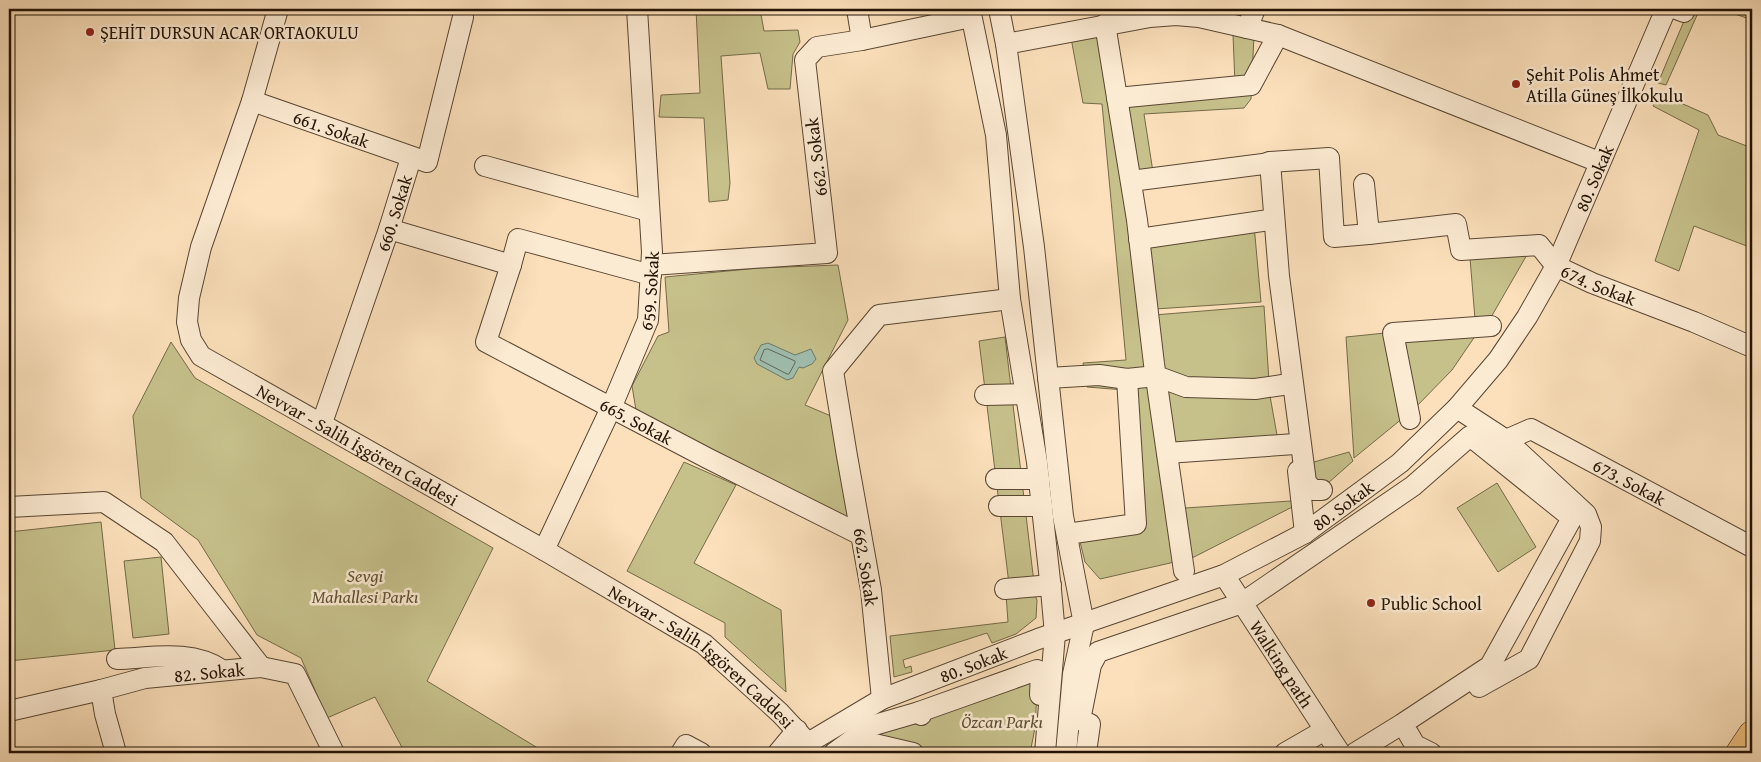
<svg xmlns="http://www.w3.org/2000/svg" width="1761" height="762" viewBox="0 0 1761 762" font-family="'Gentium Book Plus',serif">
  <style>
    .green { fill: #c6c08b; stroke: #746a48 }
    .water { fill: #9fbdad; stroke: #6d796a }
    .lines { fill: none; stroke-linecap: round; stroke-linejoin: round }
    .shore { stroke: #616859; stroke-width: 1 }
    .minor-casing { stroke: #594632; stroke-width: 22 }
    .highway-casing { stroke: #231305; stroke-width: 29 }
    .minor { stroke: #fcebd3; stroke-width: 20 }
    .highway { stroke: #eec07e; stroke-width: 28 }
    .poi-dot { fill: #8f2418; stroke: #fcebd3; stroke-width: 2 }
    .labels { text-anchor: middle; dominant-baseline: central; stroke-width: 5; stroke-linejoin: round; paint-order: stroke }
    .poi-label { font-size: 18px; fill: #231305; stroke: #fcebd3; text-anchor: start }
    .street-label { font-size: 18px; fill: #231305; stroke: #fcebd3 }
    .park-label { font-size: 18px; font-style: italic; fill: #5c5034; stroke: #fcebd3 }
  </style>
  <rect width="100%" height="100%" fill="#fbe0bb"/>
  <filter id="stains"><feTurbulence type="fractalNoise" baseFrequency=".004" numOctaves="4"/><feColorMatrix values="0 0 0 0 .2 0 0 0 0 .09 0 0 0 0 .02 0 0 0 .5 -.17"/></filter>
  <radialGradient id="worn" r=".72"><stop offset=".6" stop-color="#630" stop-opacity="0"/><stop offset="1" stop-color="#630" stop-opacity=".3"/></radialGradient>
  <g class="green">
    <path d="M696 9H760L764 31 798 30 800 42 793 54 790 89H768L760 53 721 56 730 183 728 200 709 202 704 118 659 117 661 95 700 93Z"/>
    <path d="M1689 9H1692L1698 13 1666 85 1658 83Z"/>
    <path d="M1721 9H1752V20Z"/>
    <path d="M1104 31 1122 103 1235 84 1233 35H1254L1251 99 1244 108 1144 114 1153 172 1127 176 1154 315 1264 306 1270 396 1279 446 1165 455 1170 509 1306 500 1192 558 1100 579 1085 562 1078 534 1144 525 1125 390 1087 387 1083 363 1126 360 1102 104 1083 103 1071 38Z"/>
    <path d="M1658 93 1708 115 1718 135 1752 148V248L1694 226 1679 271 1655 261 1699 130 1653 106Z"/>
    <path d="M1254 225 1261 302 1155 309 1144 243Z"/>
    <path d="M1528 253 1490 319H1475L1470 258Z"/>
    <path d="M838 265 848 320 805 405 831 416 852 523 637 416 632 386 658 336 669 332 665 277 759 268Z"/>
    <path d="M1484 323 1452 370 1414 409 1354 458 1346 337Z"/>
    <path d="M1005 337 1034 583 1009 584 979 341Z"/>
    <path d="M171 342 195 378 493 548 427 681 546 753H405L375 697 327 718 301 658 257 635 198 540 141 498 133 416Z"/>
    <path d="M1349 452 1353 461 1327 484 1313 487 1307 464Z"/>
    <path d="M684 462 736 485 694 563 781 610 786 692 725 637V623L627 571Z"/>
    <path d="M1497 483 1536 547 1498 572 1457 508Z"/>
    <path d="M101 522 115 650 9 661V532Z"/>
    <path d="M161 557 169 634 133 638 124 561Z"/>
    <path d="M1033 591 1037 600 1036 618 1016 634 992 643 987 633 903 660 905 668 911 666 912 672 894 677 890 636 1008 622 1006 594Z"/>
    <path d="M1038 673 1035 728 1030 753H945L869 734Z"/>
  </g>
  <path class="water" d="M768 343 795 355 811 349 816 359 812 364 803 368 799 367 793 378 787 380 757 364 754 358 761 345Z"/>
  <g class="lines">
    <path class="shore" d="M768 349 795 361V363L789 374H787L760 360 764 350Z"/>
    <defs>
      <g id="minor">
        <path id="s1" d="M278 9 252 101 201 247 189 298 187 322 191 340 201 356 544 550 704 644 780 713 808 743"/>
        <path d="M857 9 862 40"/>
        <path d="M970 9 996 135 1010 299 1037 462 1051 590 1055 634 1045 753"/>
        <path d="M999 9 1006 44 1034 247 1063 516 1084 624 1073 674 1066 753"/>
        <path d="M1676 9 1684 12 1685 9"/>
        <path d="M1105 24 1137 220 1154 364 1184 571"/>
        <path d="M1247 28 1255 9"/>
        <path d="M1006 44 1150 17 1176 15 1199 17 1278 35 1599 162"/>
        <path d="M1117 98 1251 85 1278 35"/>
        <path id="s2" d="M252 101 427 162 463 17"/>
        <path d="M1270 162 1329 158 1334 237 1369 234"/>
        <path d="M485 166 649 211"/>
        <path d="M1131 181 1263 164 1270 162 1279 276 1306 482 1313 490H1322"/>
        <path id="s3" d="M1364 184 1369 234 1456 224 1461 250 1539 245 1556 266 1592 283 1694 322 1752 347"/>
        <path d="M389 229 511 265 518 239 651 275"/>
        <path d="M1139 239 1269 220"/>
        <path id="s4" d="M511 265 486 342 709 459 861 535"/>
        <path d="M651 265 827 253 805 60 817 47 862 40 971 17"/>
        <path d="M1048 378 1099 375 1127 379 1156 376 1186 387 1255 389 1289 384"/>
        <path d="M985 395 1025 394"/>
        <path d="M1457 408 1506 440 1586 514 1591 527 1590 541 1529 659 1479 687"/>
        <path d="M1410 419 1393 333 1491 326"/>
        <path id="s5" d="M322 423 389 229 411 158"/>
        <path id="s6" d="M1506 440 1531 429 1752 547"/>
        <path d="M1167 453 1295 444"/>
        <path d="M1298 471 1305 533"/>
        <path d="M996 479H1039"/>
        <path d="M999 506H1042"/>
        <path d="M9 507 104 502 164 542 261 667"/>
        <path d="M1067 534 1136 524 1127 379"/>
        <path id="s7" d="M544 550 611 408 648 320 652 252 637 9"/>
        <path id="s8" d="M1224 575 1340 753"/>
        <path d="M1005 589 1051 585"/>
        <path d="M117 659C151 658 191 649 222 670"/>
        <path d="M882 699 871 590 847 456 833 371 879 315 1010 299"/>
        <path d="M9 711 101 690"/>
        <path d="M921 715 919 712 1037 670 1041 672 1040 695"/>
        <path d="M1408 733 1415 745 1431 753"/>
        <path d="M853 739 913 753"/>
        <path id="s9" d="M116 753 105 714 101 690 145 678 261 667 295 674 334 753"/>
        <path d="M681 753 686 745 701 753"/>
        <path d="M778 753 797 730"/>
        <path id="s10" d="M798 753 808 743 882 699 1038 639 1224 575 1305 533 1400 463 1457 408 1498 360 1527 317 1556 266 1666 9"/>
        <path d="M834 753 871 726 919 712"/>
        <path d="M1086 753 1090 724 1080 720 1091 665 1098 652 1242 603 1413 486 1470 436 1572 518 1490 666 1402 724 1355 753"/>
        <path d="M1285 753 1325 730"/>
      </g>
      <path id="highway" d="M1740 753 1752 735"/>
    </defs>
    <use href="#minor" class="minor-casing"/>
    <use href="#highway" class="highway-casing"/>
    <use href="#minor" class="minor"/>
    <use href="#highway" class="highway"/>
  </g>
  <g class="poi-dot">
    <circle cx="90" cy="32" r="5"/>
    <circle cx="1516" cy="84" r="5"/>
    <circle cx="1371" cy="603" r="5"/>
  </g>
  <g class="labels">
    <g class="poi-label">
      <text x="100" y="32">ŞEHİT DURSUN ACAR ORTAOKULU</text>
      <text x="1526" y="74">Şehit Polis Ahmet<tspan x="1526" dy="21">Atilla Güneş İlkokulu</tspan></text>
      <text x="1381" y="603">Public School</text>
    </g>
    <g class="street-label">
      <text stroke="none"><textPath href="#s2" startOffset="84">661. Sokak</textPath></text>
      <text transform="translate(816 157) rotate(-97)">662. Sokak</text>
      <text stroke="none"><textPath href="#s10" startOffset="1022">80. Sokak</textPath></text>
      <text stroke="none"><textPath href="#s5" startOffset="222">660. Sokak</textPath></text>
      <text stroke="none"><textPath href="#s3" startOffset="316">674. Sokak</textPath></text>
      <text stroke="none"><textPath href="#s7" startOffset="282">659. Sokak</textPath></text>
      <text stroke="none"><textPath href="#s4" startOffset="251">665. Sokak</textPath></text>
      <text stroke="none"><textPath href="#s1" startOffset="544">Nevvar - Salih İşgören Caddesi</textPath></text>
      <text stroke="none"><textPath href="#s6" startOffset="139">673. Sokak</textPath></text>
      <text stroke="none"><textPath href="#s10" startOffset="602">80. Sokak</textPath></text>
      <text transform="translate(866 567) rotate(81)">662. Sokak</text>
      <text stroke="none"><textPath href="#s1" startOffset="949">Nevvar - Salih İşgören Caddesi</textPath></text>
      <text stroke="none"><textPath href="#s10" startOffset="198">80. Sokak</textPath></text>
      <text stroke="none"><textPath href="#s8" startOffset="106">Walking path</textPath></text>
      <text stroke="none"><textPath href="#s9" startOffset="175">82. Sokak</textPath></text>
    </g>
    <g class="park-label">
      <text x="365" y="575">Sevgi<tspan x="365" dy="21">Mahallesi Parkı</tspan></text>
      <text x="1002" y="721">Özcan Parkı</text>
    </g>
  </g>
  <rect width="1761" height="762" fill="none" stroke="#fbe0bb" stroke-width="30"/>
  <rect x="10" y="10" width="1741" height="742" fill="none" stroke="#231305" stroke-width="2.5"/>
  <rect x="15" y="15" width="1731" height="732" fill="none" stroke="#231305"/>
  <rect width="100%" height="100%" filter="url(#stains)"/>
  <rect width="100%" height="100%" fill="url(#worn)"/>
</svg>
